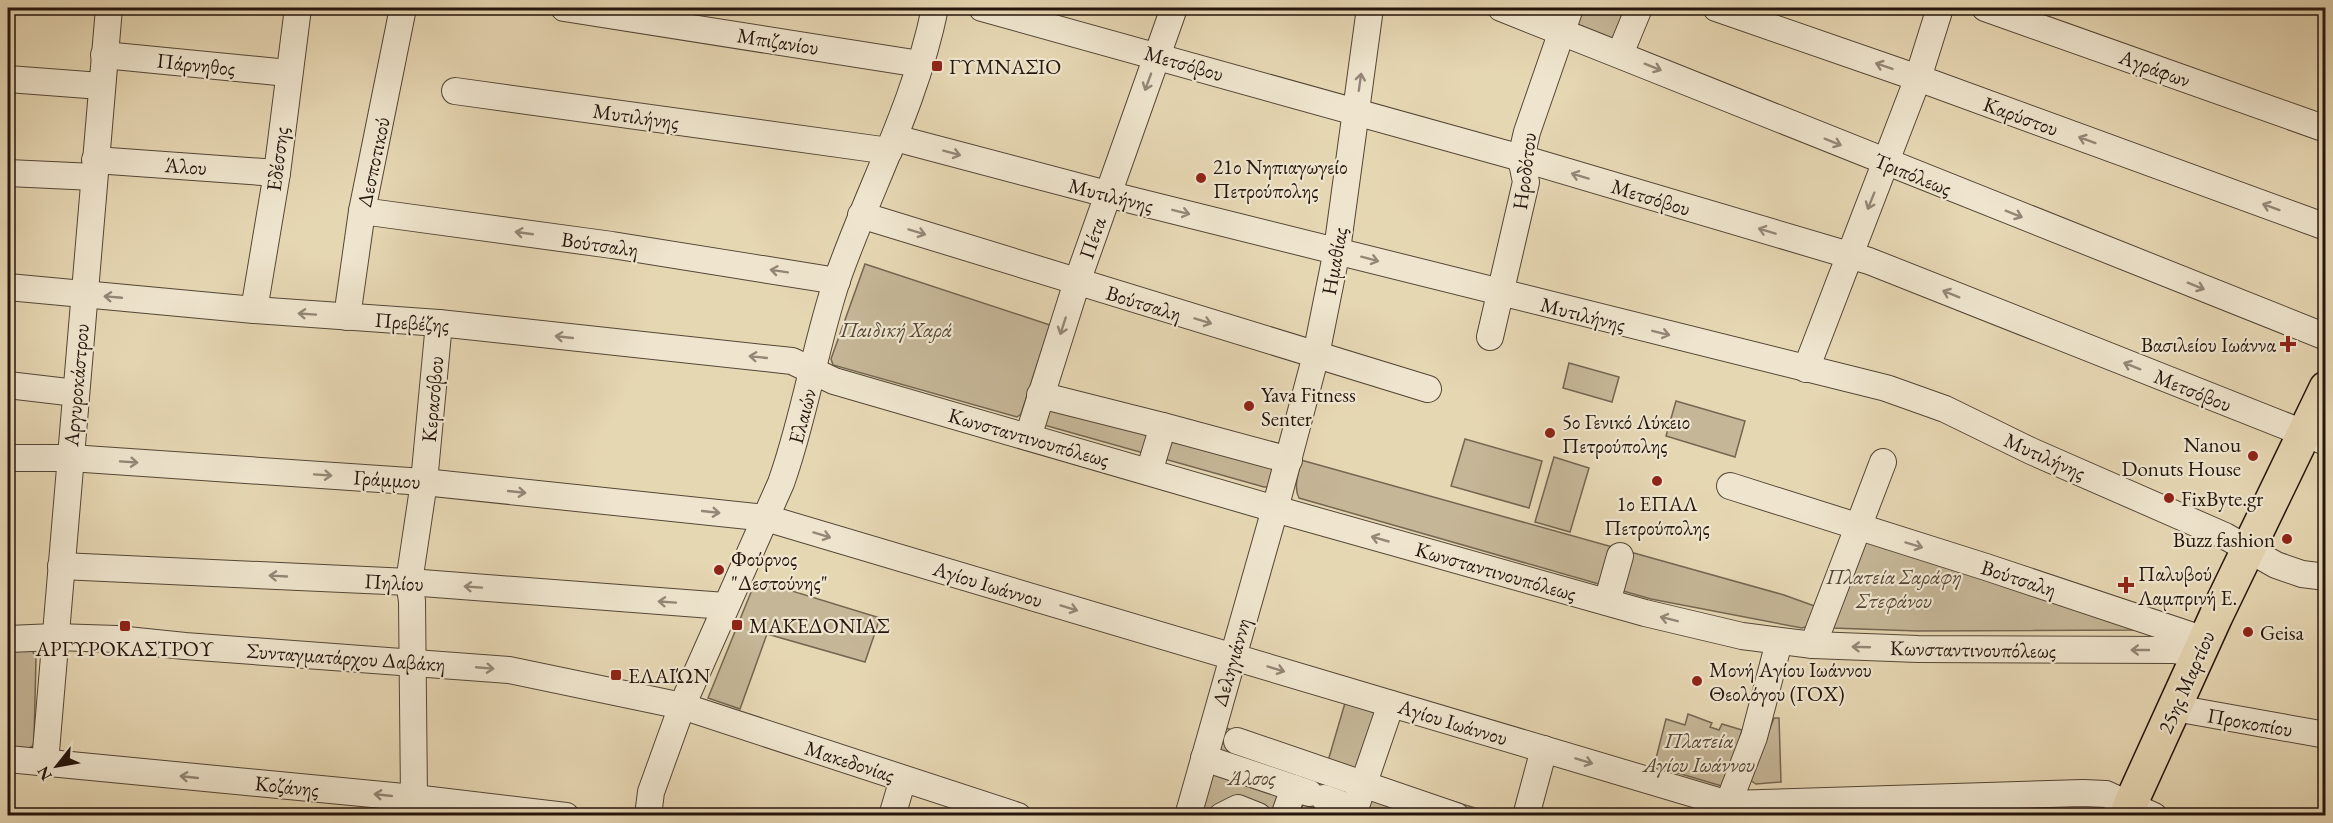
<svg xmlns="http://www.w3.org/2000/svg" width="2333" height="823" viewBox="0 0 2333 823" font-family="'EB Garamond',serif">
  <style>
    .green { fill: #c5b697; stroke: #746652; stroke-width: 1.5 }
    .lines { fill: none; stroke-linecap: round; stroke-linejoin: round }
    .minor-casing { stroke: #544636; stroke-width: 28 }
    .major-casing { stroke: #24150d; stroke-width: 36 }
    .minor { stroke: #efe5ce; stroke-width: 26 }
    .major { stroke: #e6d7b3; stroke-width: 33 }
    .oneway { stroke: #948777 }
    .poi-dot { fill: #8f2418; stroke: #efe5ce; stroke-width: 2 }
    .labels { text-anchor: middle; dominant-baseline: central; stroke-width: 4.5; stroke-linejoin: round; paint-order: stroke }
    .street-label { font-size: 21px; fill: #24150d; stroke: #efe5ce }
    .poi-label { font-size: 21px; fill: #24150d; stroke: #efe5ce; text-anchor: start }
    .park-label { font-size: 21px; font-style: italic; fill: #544536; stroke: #efe5ce }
  </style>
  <rect width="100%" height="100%" fill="#e6d7b3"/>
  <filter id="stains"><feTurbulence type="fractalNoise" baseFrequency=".00333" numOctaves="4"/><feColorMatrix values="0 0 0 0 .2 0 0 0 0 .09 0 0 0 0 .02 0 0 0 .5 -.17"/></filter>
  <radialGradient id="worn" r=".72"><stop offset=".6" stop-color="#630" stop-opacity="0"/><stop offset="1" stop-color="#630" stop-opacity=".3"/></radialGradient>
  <g class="green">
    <path d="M1576 8H1626L1614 40 1570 23Z"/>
    <path d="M865 264 1050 325 1021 414 1017 417 833 365 831 359Z"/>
    <path d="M1569 363 1619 377 1612 402 1563 388Z"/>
    <path d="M1053 392 1280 450 1268 487H1264L1044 425Z"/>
    <path d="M1676 401 1745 421 1735 457 1666 436Z"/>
    <path d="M1465 439 1542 461 1529 508 1451 486Z"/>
    <path d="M1554 457 1589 468 1570 532 1535 522Z"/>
    <path d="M1301 460 1784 595 1820 608 1812 625 1802 628 1651 599 1299 498C1293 487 1299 472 1301 460Z"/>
    <path d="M1866 535 2138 630 1918 631 1832 628Z"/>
    <path d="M756 580 880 618 865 662 767 634 740 709 708 698Z"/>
    <path d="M8 650H32L36 658 34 740 33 746 25 750 8 748Z"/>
    <path d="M1345 703 1394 719 1377 778 1498 815H1337L1303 805 1299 815 1199 816 1226 728 1328 761Z"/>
    <path d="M1688 714 1712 723 1710 727 1719 730 1722 724 1742 730 1725 787 1654 766 1666 719 1685 725Z"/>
    <path d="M1774 718H1779L1781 782 1756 784 1750 780Z"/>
  </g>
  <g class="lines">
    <defs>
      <g id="minor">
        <path d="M564 8 920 64"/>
        <path d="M982 8 1521 158 1869 261 2326 442"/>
        <path d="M1501 8C1776 117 2050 228 2326 337"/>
        <path d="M1716 8 1918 78 2326 227"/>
        <path d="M1985 8 2326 129"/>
        <path d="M1620 54 1639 8"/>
        <path d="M104 55 288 73"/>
        <path d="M8 79 101 86"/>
        <path d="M455 91 889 151"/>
        <path d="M895 138 1107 194 1886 388 1945 409 2031 451 2225 536 2276 565 2302 574 2326 577"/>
        <path d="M95 160 277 173"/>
        <path d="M8 173 94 177"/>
        <path d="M362 211 612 245 837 281"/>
        <path d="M861 215 1428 389"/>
        <path d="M8 287 254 310 439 323 792 361 834 381 1275 509 1645 613 1742 636 1813 645 1918 649 2173 650 2198 654"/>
        <path d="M254 310 277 173 298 8"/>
        <path d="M347 317 362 211 403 8"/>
        <path d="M1490 337 1526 182 1521 158 1527 132 1570 8"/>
        <path d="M1806 369 1918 78 1940 8"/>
        <path d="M8 385 76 393"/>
        <path d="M1040 395 1163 426 1149 472"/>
        <path d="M1163 426 1289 460"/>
        <path d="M1028 437 1077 282 1174 8"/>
        <path d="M8 458H70L424 482 766 518 1728 804 2083 793 2106 794 2154 816"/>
        <path d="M1730 486 1986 567 2205 640"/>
        <path d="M61 566 409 582 725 606"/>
        <path d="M1607 602 1620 556"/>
        <path d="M8 639 55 637 117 639 185 646 509 670 682 706 1018 816"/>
        <path d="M1813 645 1883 462"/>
        <path d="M2175 708 2326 735"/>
        <path d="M1237 741 1456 816"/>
        <path d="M1204 758 1294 788"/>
        <path d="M8 759 414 798 566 816"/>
        <path d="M45 763 109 8"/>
        <path d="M414 798 412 601 409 582 424 482 439 323"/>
        <path d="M1324 798 1355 809 1391 704"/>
        <path d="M648 816 651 792 682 706 781 483C805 416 815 345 838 277 870 187 916 102 935 8"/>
        <path d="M892 816 903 779"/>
        <path d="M1188 816 1275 509 1316 355 1337 250 1370 8"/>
        <path d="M1222 816 1238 808 1258 816"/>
        <path d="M1284 816 1294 788 1309 793"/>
        <path d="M1526 816 1544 749"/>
        <path d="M1727 816 1728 804 1754 737 1779 642"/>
      </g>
      <path id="major" d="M2127 816 2130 805 2216 616 2326 388"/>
    </defs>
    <use href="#minor" class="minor-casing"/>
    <use href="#major" class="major-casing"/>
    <use href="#minor" class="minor"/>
    <use href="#major" class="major"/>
  </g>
  <defs><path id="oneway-shaft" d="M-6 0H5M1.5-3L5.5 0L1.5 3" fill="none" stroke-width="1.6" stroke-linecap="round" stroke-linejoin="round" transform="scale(1.5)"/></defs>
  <g class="oneway">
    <use href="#oneway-shaft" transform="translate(1884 66) rotate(-161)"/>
    <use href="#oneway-shaft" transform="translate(1653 67) rotate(22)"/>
    <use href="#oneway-shaft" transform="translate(1148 82) rotate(110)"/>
    <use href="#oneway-shaft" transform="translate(1360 82) rotate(-82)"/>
    <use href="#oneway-shaft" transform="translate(2087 140) rotate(-160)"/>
    <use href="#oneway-shaft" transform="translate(1833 142) rotate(22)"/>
    <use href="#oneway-shaft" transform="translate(952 153) rotate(15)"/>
    <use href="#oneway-shaft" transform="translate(1580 176) rotate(-163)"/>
    <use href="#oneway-shaft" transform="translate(1871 201) rotate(112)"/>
    <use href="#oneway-shaft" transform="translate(2271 207) rotate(-160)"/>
    <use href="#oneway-shaft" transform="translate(1181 212) rotate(14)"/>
    <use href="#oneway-shaft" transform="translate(2014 214) rotate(22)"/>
    <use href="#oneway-shaft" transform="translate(1767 231) rotate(-163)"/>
    <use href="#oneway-shaft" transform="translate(917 232) rotate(17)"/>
    <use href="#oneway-shaft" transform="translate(524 233) rotate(-172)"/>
    <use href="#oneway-shaft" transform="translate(1370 259) rotate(15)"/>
    <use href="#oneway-shaft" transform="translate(779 271) rotate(-171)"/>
    <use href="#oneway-shaft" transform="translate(2196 286) rotate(22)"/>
    <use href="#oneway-shaft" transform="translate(1951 294) rotate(-158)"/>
    <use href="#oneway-shaft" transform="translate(113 297) rotate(-175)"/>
    <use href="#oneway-shaft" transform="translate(307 314) rotate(-176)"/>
    <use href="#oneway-shaft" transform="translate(1203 321) rotate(17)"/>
    <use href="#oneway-shaft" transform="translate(1063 326) rotate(108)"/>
    <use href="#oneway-shaft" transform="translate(1661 333) rotate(14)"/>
    <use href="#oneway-shaft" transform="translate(564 337) rotate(-174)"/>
    <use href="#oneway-shaft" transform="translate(758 357) rotate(-174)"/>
    <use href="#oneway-shaft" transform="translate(2132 366) rotate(-158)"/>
    <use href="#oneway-shaft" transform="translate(129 462) rotate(4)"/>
    <use href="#oneway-shaft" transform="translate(323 475) rotate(4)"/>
    <use href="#oneway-shaft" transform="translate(517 492) rotate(6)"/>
    <use href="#oneway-shaft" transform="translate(711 512) rotate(6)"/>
    <use href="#oneway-shaft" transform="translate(822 535) rotate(17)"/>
    <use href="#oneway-shaft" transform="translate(1380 539) rotate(-164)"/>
    <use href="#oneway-shaft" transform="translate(1914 545) rotate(17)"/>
    <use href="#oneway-shaft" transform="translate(278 576) rotate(-177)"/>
    <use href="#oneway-shaft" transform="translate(473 587) rotate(-176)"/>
    <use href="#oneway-shaft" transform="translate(667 602) rotate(-176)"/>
    <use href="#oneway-shaft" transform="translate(1069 608) rotate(17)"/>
    <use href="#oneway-shaft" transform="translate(1669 619) rotate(-166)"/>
    <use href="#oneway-shaft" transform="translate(1861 647) rotate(-178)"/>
    <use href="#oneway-shaft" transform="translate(2140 650) rotate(-180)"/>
    <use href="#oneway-shaft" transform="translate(485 668) rotate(5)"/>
    <use href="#oneway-shaft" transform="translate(1276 669) rotate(17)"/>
    <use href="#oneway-shaft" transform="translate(1584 761) rotate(17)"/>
    <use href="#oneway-shaft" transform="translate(189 777) rotate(-174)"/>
    <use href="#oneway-shaft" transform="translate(383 795) rotate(-174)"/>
  </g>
  <g class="poi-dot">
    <rect x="931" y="60" width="12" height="12" rx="3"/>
    <circle cx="1201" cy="178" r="6"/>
    <path d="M2285 335h6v6h6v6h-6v6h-6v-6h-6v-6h6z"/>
    <circle cx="1249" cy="406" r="6"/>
    <circle cx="1550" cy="433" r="6"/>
    <circle cx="2253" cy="456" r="6"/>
    <circle cx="1657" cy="481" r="6"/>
    <circle cx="2169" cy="498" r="6"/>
    <circle cx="2287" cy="539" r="6"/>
    <circle cx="719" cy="570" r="6"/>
    <path d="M2123 576h6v6h6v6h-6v6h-6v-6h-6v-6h6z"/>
    <rect x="731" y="619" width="12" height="12" rx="3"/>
    <rect x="119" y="620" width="12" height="12" rx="3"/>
    <circle cx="2248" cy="632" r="6"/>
    <rect x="610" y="669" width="12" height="12" rx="3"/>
    <circle cx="1697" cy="681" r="6"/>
  </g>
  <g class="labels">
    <g class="street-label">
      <text transform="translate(778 41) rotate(9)">Μπιζανίου</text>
      <text transform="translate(1184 63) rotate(16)">Μετσόβου</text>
      <text transform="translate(196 64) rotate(6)">Πάρνηθος</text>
      <text transform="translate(2155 68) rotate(20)">Αγράφων</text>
      <text transform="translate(636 116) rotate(8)">Μυτιλήνης</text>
      <text transform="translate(2021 116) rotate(20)">Καρύστου</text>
      <text transform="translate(277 159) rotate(-83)">Εδέσσης</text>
      <text transform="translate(373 162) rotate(-78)">Δεσποτικού</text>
      <text transform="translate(186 166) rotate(4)">Άλου</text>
      <text transform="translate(1524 171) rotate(-83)">Ηροδότου</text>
      <text transform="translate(1913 174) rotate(22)">Τριπόλεως</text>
      <text transform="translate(1111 195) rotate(14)">Μυτιλήνης</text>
      <text transform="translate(1651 197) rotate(17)">Μετσόβου</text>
      <text transform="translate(1092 238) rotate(-71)">Πέτα</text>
      <text transform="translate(600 244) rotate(8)">Βούτσαλη</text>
      <text transform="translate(1334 261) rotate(-80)">Ημαθίας</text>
      <text transform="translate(1144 303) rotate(17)">Βούτσαλη</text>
      <text transform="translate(1583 314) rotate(14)">Μυτιλήνης</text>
      <text transform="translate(412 322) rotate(4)">Πρεβέζης</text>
      <text transform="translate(76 385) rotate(-85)">Αργυροκάστρου</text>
      <text transform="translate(2193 390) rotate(22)">Μετσόβου</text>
      <text transform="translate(432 399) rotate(-85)">Κερασόβου</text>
      <text transform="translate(802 416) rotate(-75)">Ελαιών</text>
      <text transform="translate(1029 437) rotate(16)">Κωνσταντινουπόλεως</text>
      <text transform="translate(2045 456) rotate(24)">Μυτιλήνης</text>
      <text transform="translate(387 479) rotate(4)">Γράμμου</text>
      <text transform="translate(1496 571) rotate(16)">Κωνσταντινουπόλεως</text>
      <text transform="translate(2019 578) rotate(18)">Βούτσαλη</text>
      <text transform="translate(394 582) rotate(3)">Πηλίου</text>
      <text transform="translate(988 584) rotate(17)">Αγίου Ιωάννου</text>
      <text transform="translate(1973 649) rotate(1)">Κωνσταντινουπόλεως</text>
      <text transform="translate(346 657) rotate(4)">Συνταγματάρχου Δαβάκη</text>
      <text transform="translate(1231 662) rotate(-74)">Δεληγιάννη</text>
      <text transform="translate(2186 682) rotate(-66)">25ης Μαρτίου</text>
      <text transform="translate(1453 722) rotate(17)">Αγίου Ιωάννου</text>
      <text transform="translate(2250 722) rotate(10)">Προκοπίου</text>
      <text transform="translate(850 761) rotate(18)">Μακεδονίας</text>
      <text transform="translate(287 786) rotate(6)">Κοζάνης</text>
    </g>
    <g class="poi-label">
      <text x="949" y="66">ΓΥΜΝΑΣΙΟ</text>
      <text x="1213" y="166">21ο Νηπιαγωγείο<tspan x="1213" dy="24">Πετρούπολης</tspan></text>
      <text x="2276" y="344" text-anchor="end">Βασιλείου Ιωάννα</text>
      <text x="1261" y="394">Yava Fitness<tspan x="1261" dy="24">Senter</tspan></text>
      <text x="1562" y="421">5ο Γενικό Λύκειο<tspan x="1562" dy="24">Πετρούπολης</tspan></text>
      <text x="2241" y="444" text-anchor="end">Nanou<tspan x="2241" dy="24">Donuts House</tspan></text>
      <text x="2181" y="498">FixByte.gr</text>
      <text x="1657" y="503" text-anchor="middle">1ο ΕΠΑΛ<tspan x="1657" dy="24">Πετρούπολης</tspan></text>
      <text x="2275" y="539" text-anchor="end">Buzz fashion</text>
      <text x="731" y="558">Φούρνος<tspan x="731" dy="24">"Δεστούνης"</tspan></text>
      <text x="2138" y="573">Παλυβού<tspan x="2138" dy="24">Λαμπρινή Ε.</tspan></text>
      <text x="749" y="625">ΜΑΚΕΔΟΝΙΑΣ</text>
      <text x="2260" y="632">Geisa</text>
      <text x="125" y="648" text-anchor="middle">ΑΡΓΥΡΟΚΑΣΤΡΟΥ</text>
      <text x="1709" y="669">Μονή Αγίου Ιωάννου<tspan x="1709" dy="24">Θεολόγου (ΓΟΧ)</tspan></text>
      <text x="628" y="675">ΕΛΑΙΏΝ</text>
    </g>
    <g class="park-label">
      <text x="896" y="329">Παιδική Χαρά</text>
      <text x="1894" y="576">Πλατεία Σαράφη<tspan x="1894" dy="24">Στεφάνου</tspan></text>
      <text x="1699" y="740">Πλατεία<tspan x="1699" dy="24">Αγίου Ιωάννου</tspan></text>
      <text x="1252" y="777">Άλσος</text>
    </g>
  </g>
  <rect width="2333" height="823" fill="none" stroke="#e6d7b3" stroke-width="30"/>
  <rect x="9" y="9" width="2315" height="805" fill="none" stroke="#24150d" stroke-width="3"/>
  <rect x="15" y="15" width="2303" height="793" fill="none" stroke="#24150d" stroke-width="1.5"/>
  <g transform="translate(57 766) rotate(239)" stroke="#efe5ce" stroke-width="4.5" paint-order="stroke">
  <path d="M0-4.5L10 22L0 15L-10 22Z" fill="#24150d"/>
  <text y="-9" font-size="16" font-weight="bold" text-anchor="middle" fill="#24150d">N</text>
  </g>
  <rect width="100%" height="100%" filter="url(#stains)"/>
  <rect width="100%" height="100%" fill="url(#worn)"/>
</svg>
